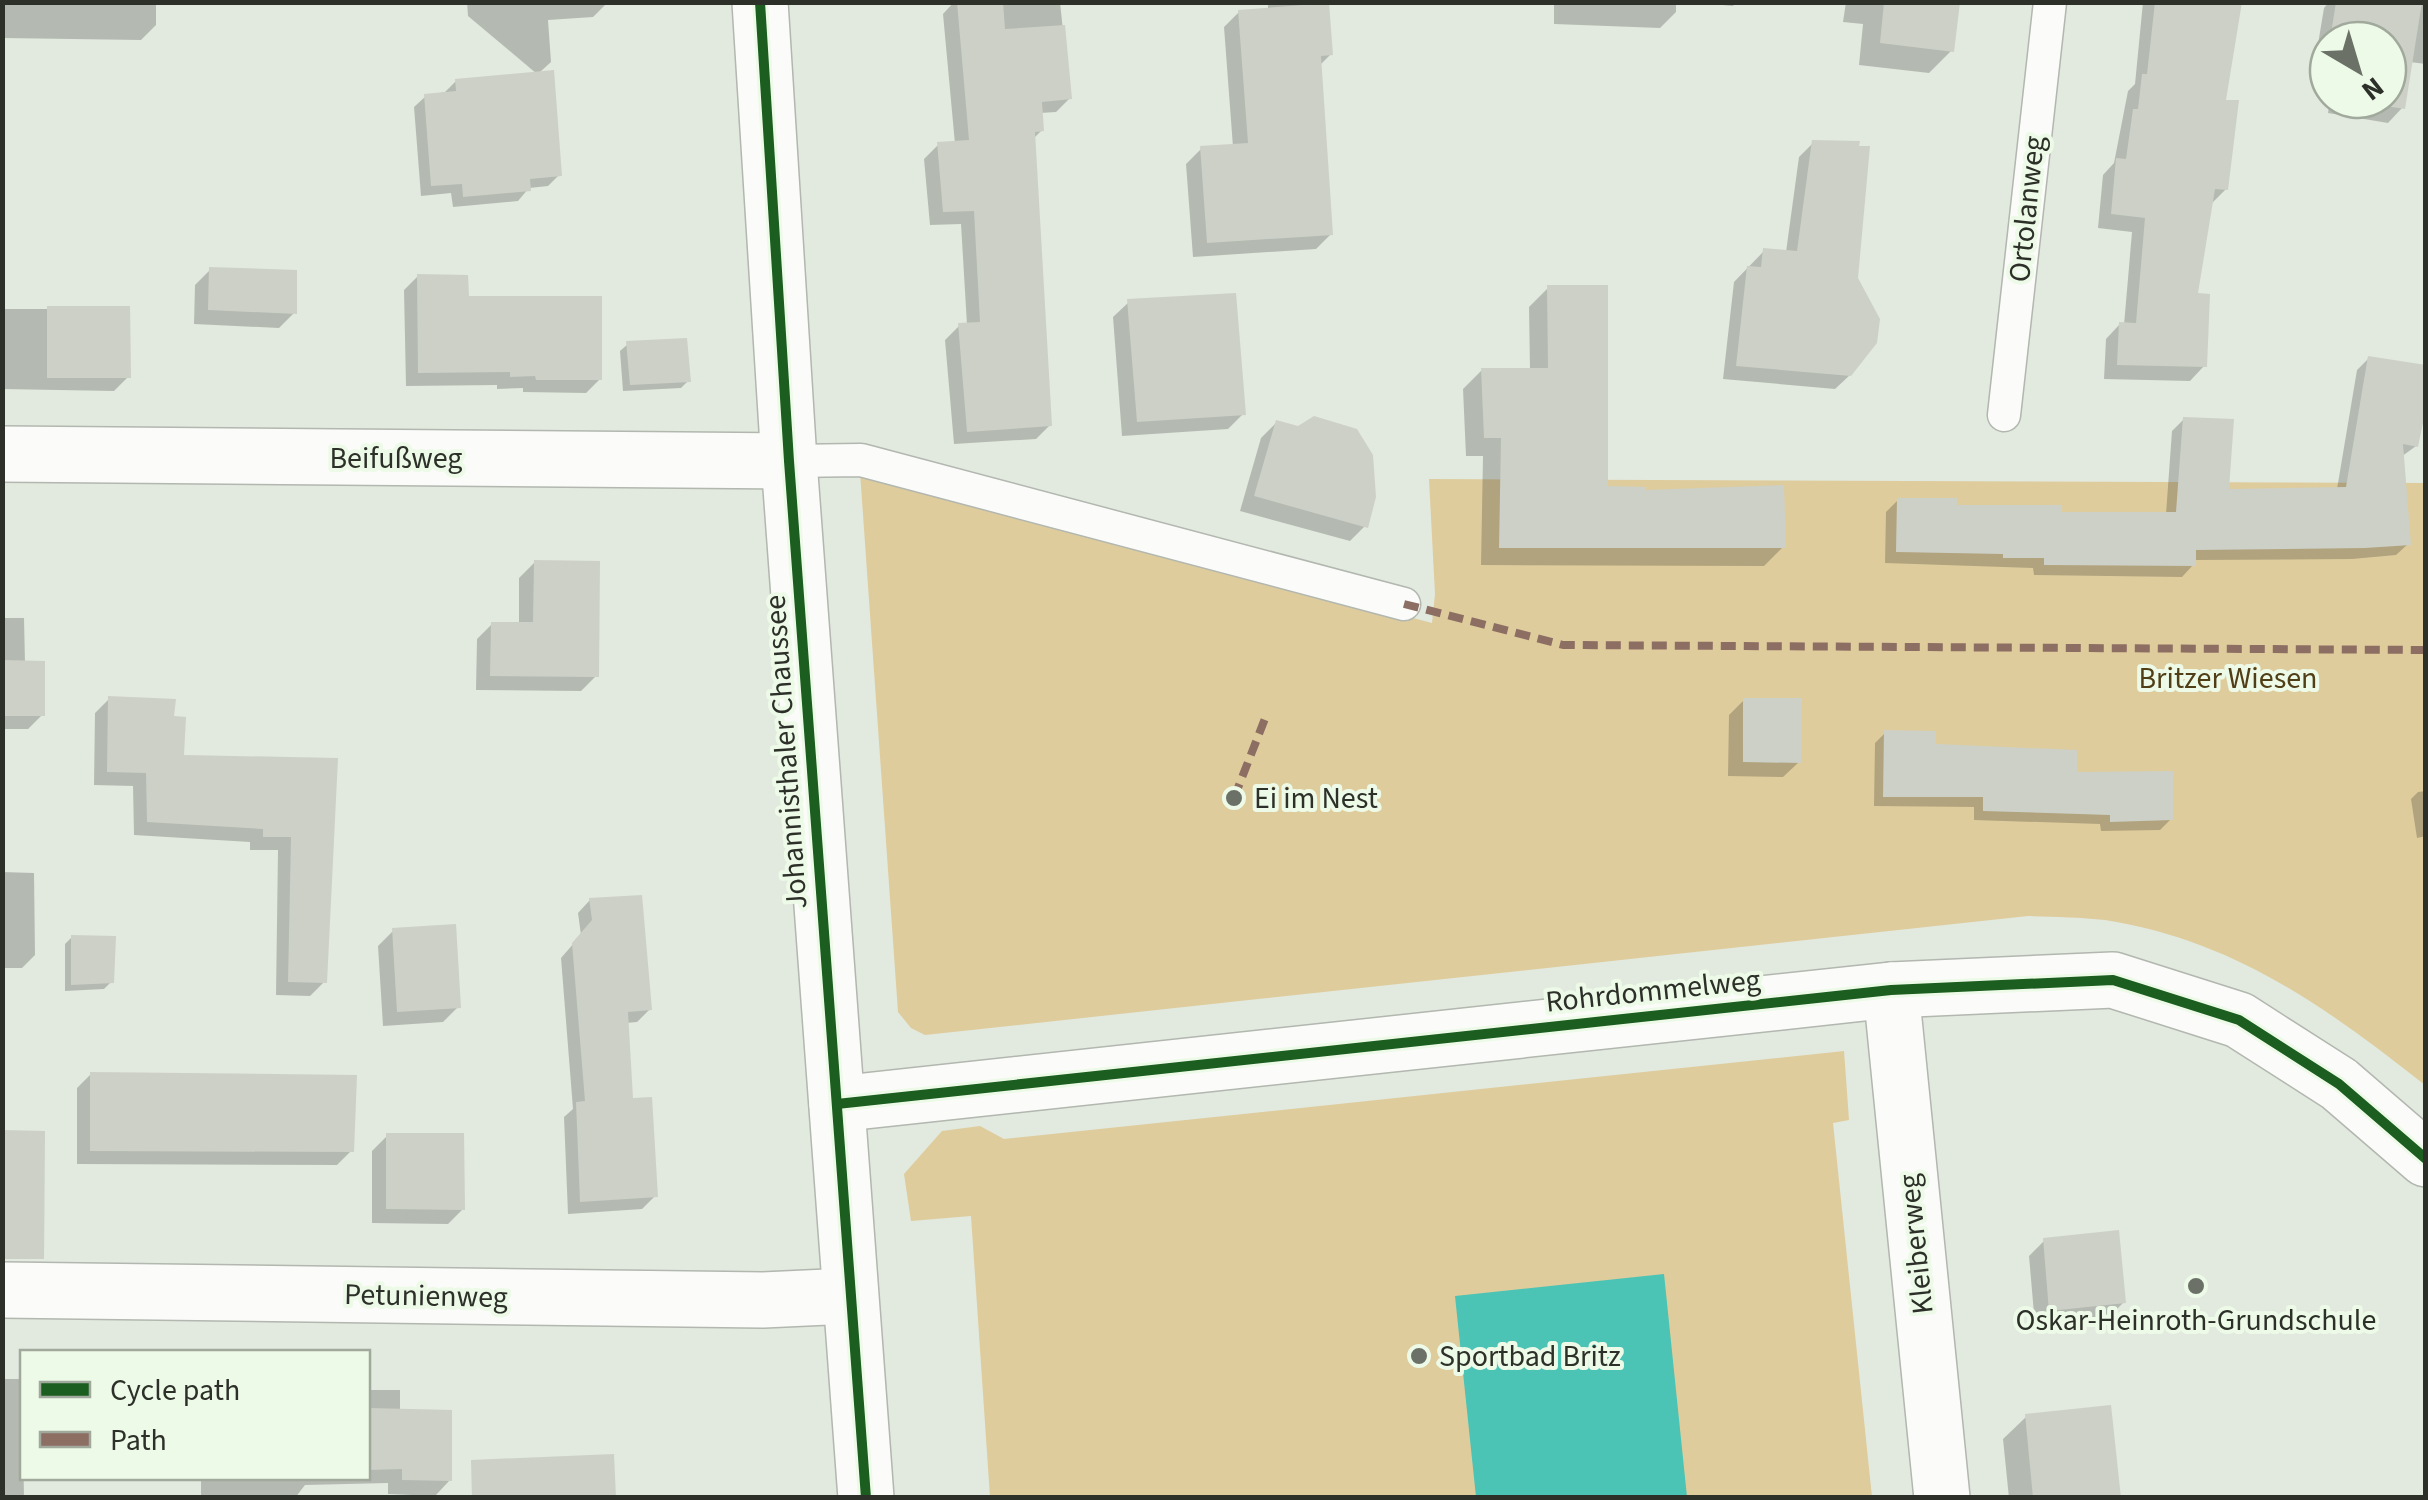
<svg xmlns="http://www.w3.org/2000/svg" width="2428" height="1500" viewBox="0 0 2428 1500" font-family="'Source Sans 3',sans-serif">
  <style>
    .green { fill: #decc9d }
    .water { fill: #4bc3b5 }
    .shadow { fill: #0003 }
    .building { fill: #cdd0c7 }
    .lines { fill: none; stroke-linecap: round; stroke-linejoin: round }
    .service-casing { stroke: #b2b7af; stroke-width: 35 }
    .minor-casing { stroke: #b2b7af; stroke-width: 58 }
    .tertiary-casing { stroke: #b2b7af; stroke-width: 58 }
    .service { stroke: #fbfcfa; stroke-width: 32 }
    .minor { stroke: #fbfcfa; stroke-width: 55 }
    .tertiary { stroke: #fbfcfa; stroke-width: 55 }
    .quiet { stroke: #8d6e63; stroke-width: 8; stroke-dasharray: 15 8; stroke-linecap: butt }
    .cycleway-casing { stroke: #eefae8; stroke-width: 16 }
    .cycleway { stroke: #1b5e20; stroke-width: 10 }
    .poi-dot { fill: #6c7168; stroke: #eefae8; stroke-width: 4 }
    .labels { text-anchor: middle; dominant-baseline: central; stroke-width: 8; stroke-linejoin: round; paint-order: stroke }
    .street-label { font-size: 30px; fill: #2c3029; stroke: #eefae8 }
    .park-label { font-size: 30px; fill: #503e17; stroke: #eefae8 }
    .poi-label { font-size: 30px; fill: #2c3029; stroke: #eefae8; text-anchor: start }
  </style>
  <rect width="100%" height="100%" fill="#e2e9de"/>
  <g class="green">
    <path d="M860 472 1432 623 1435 594 1429 479 2425 483V1085C2326 1007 2233 940 2105 920 2080 917 2053 917 2028 916L925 1035 911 1028 898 1012Z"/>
    <path d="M1844 1051 1849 1120 1833 1123 1872 1497H990L971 1216 911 1221 904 1174 942 1131 980 1126 1004 1139Z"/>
  </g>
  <path class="water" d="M1664 1274 1687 1497H1476L1455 1296Z"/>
  <g class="shadow">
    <path d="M2 2H156V25L141 40 2 38Z"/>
    <path d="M467 2 607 3 593 17 548 20 551 62 539 73 559 175 548 186 529 188 518 201 453 207 451 193 421 196 414 107 426 96 445 92 456 81 537 74 468 16Z"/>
    <path d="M954 2H1060L1070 98 1056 112 1040 113 1042 130 1033 139 1050 425 1036 439 954 444 945 340 959 326 967 325 961 224 930 225 924 159 938 145 955 144 943 14Z"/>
    <path d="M1268 2H1327L1331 54 1319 66 1331 234 1316 249 1193 257 1186 164 1201 149 1233 147 1224 27 1239 12 1268 10Z"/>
    <path d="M1554 2H1676V12L1660 28 1554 24Z"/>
    <path d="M1690 2H1736L1733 6Z"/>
    <path d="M1846 2H1957L1951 51 1929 73 1859 65 1863 24 1843 22Z"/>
    <path d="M2143 2H2240L2223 29 2226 189 2212 203 2195 296 2204 366 2190 381 2104 379 2106 339 2120 324 2124 325 2132 232 2098 228 2103 175 2114 163 2128 91 2135 84Z"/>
    <path d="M2329 2 2426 4V64L2410 62 2402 108 2388 123 2328 113 2330 100H2388V40H2328V71L2314 68 2324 8Z"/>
    <path d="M1813 143 1850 375 1835 389 1723 379 1734 282 1764 251 1786 252 1799 157Z"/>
    <path d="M210 270 294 313 279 328 194 324 195 285Z"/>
    <path d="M418 276 467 298 600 379 586 393 523 392V388L497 389V385L406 386 404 290Z"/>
    <path d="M1548 288 1606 489 1783 547 1764 566 1481 565 1483 456H1466L1463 389 1482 370H1530L1529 307Z"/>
    <path d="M1129 302 1243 414 1228 429 1122 436 1113 317Z"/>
    <path d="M2 309H127L128 377 114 391 2 389Z"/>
    <path d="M628 344 688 381 681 388 623 391 620 351Z"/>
    <path d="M2369 358 2416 446 2401 457 2408 544 2396 555 2352 559 2193 560V565L2182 577 2034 575 2033 568 1885 563 1886 512 1898 500 1955 508 2060 514H2166L2172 431 2184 419 2226 491 2337 489 2357 370Z"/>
    <path d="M1276 423 1365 526 1350 541 1240 511 1261 438Z"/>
    <path d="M535 562 596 676 581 691 476 690 477 639 492 624 519 625V578Z"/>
    <path d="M2 618H24L25 663 42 715 28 729H2Z"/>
    <path d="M109 699 171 718 181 757 335 761 324 982 310 996 276 995 278 850H250V842L134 835 133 786 94 785 95 713Z"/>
    <path d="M1744 700 1799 762 1783 777 1728 776 1729 715Z"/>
    <path d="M1885 733 1933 746 2074 775 2171 819 2160 830 2101 831 2100 824 1974 820V807L1874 806 1875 743Z"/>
    <path d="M2426 791V836L2417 838 2411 799 2418 792Z"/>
    <path d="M2 872 34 873 35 955 22 968H2Z"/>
    <path d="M590 900 650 1009 637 1022 626 1023 631 1101 655 1196 642 1209 568 1214 564 1117 573 1109 561 958 581 935 578 913Z"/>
    <path d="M393 931 458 1007 443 1022 383 1026 378 946Z"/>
    <path d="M72 937 111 982 104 989 65 991V944Z"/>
    <path d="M91 1074 351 1151 337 1165 77 1164V1088Z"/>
    <path d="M387 1136 463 1209 448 1224 372 1223V1151Z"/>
    <path d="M2044 1241 2124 1302 2109 1317 2035 1325 2029 1256Z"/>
    <path d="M2 1379H22L24 1498H2Z"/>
    <path d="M368 1390H400V1411L450 1480 435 1496 388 1494V1483L305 1485 295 1498H201V1478H368Z"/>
    <path d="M2026 1417 2118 1498H2009L2003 1439Z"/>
  </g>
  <g class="building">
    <path d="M957 2H1003L1005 29 1065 25 1072 99 1042 102 1044 131 1035 132 1052 426 967 432 958 323 980 322 974 211 943 212 937 142 969 140Z"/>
    <path d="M1884 2H1960L1954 52 1880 43Z"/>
    <path d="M2155 2H2242L2226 100H2239L2228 190 2215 189 2198 293 2210 294 2207 367 2117 365 2119 322 2136 323 2145 218 2111 214 2116 158 2126 159 2133 109H2138L2142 74H2147Z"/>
    <path d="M2336 2H2422L2405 109 2346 100H2388V40H2330Z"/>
    <path d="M1329 3 1333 55 1321 56 1333 235 1207 243 1200 146 1248 143 1238 10Z"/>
    <path d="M554 70 562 176 530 179 531 191 463 197 462 184 431 186 424 94 456 91 455 79Z"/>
    <path d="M1812 140 1860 141 1859 146H1870L1858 278 1880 319 1877 343 1851 376 1736 366 1747 266 1761 267 1763 248 1797 251Z"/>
    <path d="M209 267 297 270V314L208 310Z"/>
    <path d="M417 274 468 275 469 296H602V380H536L535 376 510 377V372L418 373Z"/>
    <path d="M1547 285H1608V486L1646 487V490L1784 485 1786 548H1499L1501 438H1484L1481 368H1548Z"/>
    <path d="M1236 293 1246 415 1137 422 1127 299Z"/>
    <path d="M47 306H130L131 378H47Z"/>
    <path d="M687 338 691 382 630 385 626 341Z"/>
    <path d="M2368 356 2426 365V408L2418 447 2403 444 2411 545 2365 548 2196 550V566L2044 565V558H2003V554L1896 552 1897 498H1957V505H2062V512H2176L2183 417 2234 419 2229 489 2346 487Z"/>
    <path d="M1314 416 1357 429 1373 455 1376 497 1368 528 1254 496 1276 420 1298 426Z"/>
    <path d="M534 560 600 561 599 677 490 676 491 622H533Z"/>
    <path d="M2 660 45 661V716H2Z"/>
    <path d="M108 696 176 699 174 716 186 717 184 755 338 758 327 983 288 982 291 837H263V829L147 822 146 773 107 772Z"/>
    <path d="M1743 698H1802L1801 763 1743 762Z"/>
    <path d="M1884 730 1936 731V744L2077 750V772L2173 771V820L2110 822V815L1983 811V797H1883Z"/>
    <path d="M642 895 652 1010 628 1012 633 1098 652 1097 658 1197 580 1202 576 1102 585 1101 572 943 592 920 589 898Z"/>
    <path d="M456 924 461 1008 397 1012 392 928Z"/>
    <path d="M71 935 116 936 114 983 71 985Z"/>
    <path d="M90 1072 357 1075 354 1152 90 1151Z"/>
    <path d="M2 1130 45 1131 44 1259H2Z"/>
    <path d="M386 1133H464L465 1210 386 1209Z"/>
    <path d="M2119 1230 2126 1303 2049 1311 2043 1238Z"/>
    <path d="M2111 1405 2121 1498H2033L2025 1414Z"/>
    <path d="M368 1408 452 1410V1481L402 1480V1469L368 1470Z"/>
    <path d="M614 1454 616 1498H472L471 1460Z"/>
  </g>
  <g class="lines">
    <defs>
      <g id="service">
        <path d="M2004 415 2050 2"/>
        <path d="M789 461 861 460 1404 604"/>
      </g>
      <g id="minor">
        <path d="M2 454 789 461"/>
        <path d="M1891 990 1942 1498"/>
        <path d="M837 1104 1891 990 2113 980 2239 1020 2339 1084 2426 1159"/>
        <path d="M2 1290 763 1300 849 1296"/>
      </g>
      <path id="tertiary" d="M760 2 789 461 866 1498"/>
    </defs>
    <use href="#service" class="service-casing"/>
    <use href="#minor" class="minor-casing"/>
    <use href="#tertiary" class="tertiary-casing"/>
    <use href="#service" class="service"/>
    <use href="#minor" class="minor"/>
    <use href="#tertiary" class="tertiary"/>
    <g class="quiet">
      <path d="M1404 604 1563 645 2426 650"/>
      <path d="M1234 798 1266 716"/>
    </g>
    <defs>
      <g id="cycleway">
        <path d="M760 2 789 461 866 1498"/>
        <path d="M837 1104 1891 990 2113 980 2239 1020 2339 1084 2426 1159"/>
      </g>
    </defs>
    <use href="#cycleway" class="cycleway-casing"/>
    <use href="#cycleway" class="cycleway"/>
  </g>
  <g class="poi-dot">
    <circle cx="1234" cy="798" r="10"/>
    <circle cx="2196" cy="1286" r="10"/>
    <circle cx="1419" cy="1356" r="10"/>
  </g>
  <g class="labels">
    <g class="street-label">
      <text transform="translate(2027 209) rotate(-84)">Ortolanweg</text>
      <text x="396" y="458">Beifußweg</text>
      <text transform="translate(786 752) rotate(-94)">Johannisthaler Chaussee</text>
      <text transform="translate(1653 991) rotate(-6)">Rohrdommelweg</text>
      <text transform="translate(1916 1244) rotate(-96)">Kleiberweg</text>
      <text transform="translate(426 1296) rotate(1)">Petunienweg</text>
    </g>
    <g class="park-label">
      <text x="2228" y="678">Britzer Wiesen</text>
    </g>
    <g class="poi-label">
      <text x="1254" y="798">Ei im Nest</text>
      <text x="2196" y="1320" text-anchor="middle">Oskar-Heinroth-Grundschule</text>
      <text x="1439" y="1356">Sportbad Britz</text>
    </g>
  </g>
  <rect width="2428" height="1500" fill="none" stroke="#2c3029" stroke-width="10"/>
  <rect x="20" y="1350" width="350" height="130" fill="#eefae8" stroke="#a0a99c" stroke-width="2.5"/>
  <rect x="40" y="1382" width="50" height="15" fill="#1b5e20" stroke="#a0a99c" stroke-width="2.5"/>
  <text x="110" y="1400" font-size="30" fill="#2c3029">Cycle path</text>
  <rect x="40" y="1432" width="50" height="15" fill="#8d6e63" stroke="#a0a99c" stroke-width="2.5"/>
  <text x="110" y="1450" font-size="30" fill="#2c3029">Path</text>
  <g transform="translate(2358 70) rotate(142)"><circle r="48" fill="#eefae8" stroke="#a0a99c" stroke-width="2.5"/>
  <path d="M0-8L18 38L0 25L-18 38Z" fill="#6c7168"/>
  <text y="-15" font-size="28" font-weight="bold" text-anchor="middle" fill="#2c3029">N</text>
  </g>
</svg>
